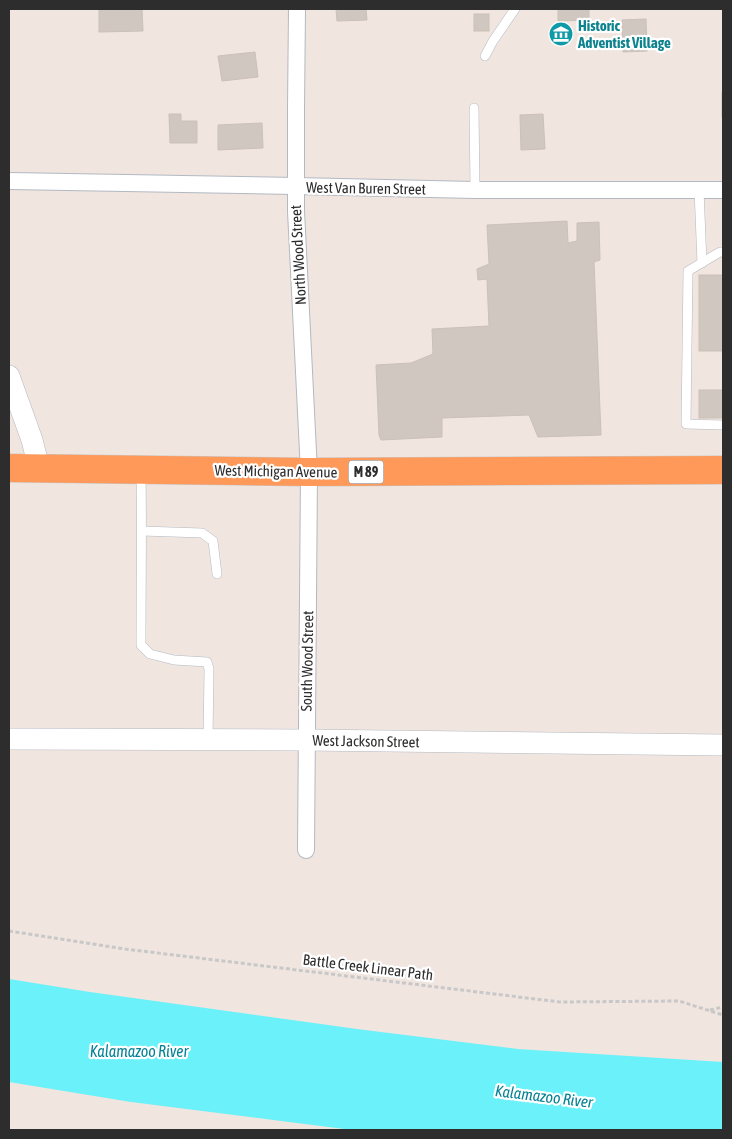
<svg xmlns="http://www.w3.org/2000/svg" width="732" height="1139" viewBox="0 0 732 1139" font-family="'Asap Condensed',sans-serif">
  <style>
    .water { fill: #6bf1f9 }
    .building { fill: #cfc7c0; stroke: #ccc1b8 }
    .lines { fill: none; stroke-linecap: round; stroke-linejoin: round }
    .service-casing { stroke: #b3b9c2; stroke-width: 10 }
    .minor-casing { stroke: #b3b9c2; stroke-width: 18 }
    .tertiary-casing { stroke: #b3b9c2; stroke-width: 22 }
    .trunk-casing { stroke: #c8c8c8; stroke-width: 29 }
    .path { stroke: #c8c8c8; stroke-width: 3; stroke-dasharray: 4 2.5; stroke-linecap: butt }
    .service { stroke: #fff; stroke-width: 9 }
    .minor { stroke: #fff; stroke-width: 16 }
    .tertiary { stroke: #fff; stroke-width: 21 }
    .trunk { stroke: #fe995a; stroke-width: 28 }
    .labels { text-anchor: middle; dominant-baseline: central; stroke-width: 4.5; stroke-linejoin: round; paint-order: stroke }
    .shield { fill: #fff; stroke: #6c6c6c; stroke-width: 1 }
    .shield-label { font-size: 14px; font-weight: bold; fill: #2d2d2d }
    .culture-label { font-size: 15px; font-weight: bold; fill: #0d838f; stroke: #fff; text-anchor: start }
    .street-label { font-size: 15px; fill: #2d2d2d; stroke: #fff }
    .water-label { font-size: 16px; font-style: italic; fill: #048295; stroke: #fff }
  </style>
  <rect width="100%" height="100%" fill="#f0e5df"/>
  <path class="water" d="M9 979 90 992 357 1029 518 1049 723 1062V1130H352L131 1102 9 1082Z"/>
  <g class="building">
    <path d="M99 9H142L143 31 99 32Z"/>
    <path d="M336 9H366L367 20 337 21Z"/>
    <path d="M558 9H589V20L558 21Z"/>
    <rect x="474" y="14" width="15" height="17"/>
    <path d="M646 19 647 51 623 52 622 20Z"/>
    <path d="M255 52 258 77 222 81 218 56Z"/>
    <rect x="722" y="92" width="1" height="25"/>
    <path d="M169 114H181V121H197V143H170Z"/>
    <path d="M543 114 545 149 521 150 520 115Z"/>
    <path d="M262 123 263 148 218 150V125Z"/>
    <path d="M567 221 568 243 577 241V223L599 222 600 260 594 262 601 435 538 437 529 415 442 418V437L381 440 379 435 376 365 411 363 433 354 432 329 489 326 487 279 478 280 477 269 489 264 487 225Z"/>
    <rect x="699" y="275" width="24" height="76"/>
    <rect x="699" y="390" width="24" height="28"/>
  </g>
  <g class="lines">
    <defs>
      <g id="service">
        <path d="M485 56 493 41 515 9"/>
        <path d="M474 108 475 190"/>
        <path d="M699 190 702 263"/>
        <path d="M723 252H720L688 271 686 424 723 425"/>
        <path d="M141 472C142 530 141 587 141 645L150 654 174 660 207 662 209 669 208 740"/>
        <path d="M142 531 202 533 213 541 217 574"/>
      </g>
      <g id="minor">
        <path d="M297 9 296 108V211L309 472 306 850"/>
        <path d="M9 181 296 186 475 190H723"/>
      </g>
      <g id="tertiary">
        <path d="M9 376 32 440 39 468"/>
        <path d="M9 739 306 740 723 745"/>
      </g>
      <path id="trunk" d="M9 468 309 472 723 470"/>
    </defs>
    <use href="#service" class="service-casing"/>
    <use href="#minor" class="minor-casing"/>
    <use href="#tertiary" class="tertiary-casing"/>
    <use href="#trunk" class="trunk-casing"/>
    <g class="path">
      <path d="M9 931 125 949 560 1002 679 1001 723 1015"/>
      <path d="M710 1010 723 1007"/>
    </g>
    <use href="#service" class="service"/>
    <use href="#minor" class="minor"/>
    <use href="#tertiary" class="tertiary"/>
    <use href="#trunk" class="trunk"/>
  </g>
  <defs>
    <symbol id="museum-disc" viewBox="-11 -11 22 22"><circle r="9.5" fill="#0f9aa8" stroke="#fff"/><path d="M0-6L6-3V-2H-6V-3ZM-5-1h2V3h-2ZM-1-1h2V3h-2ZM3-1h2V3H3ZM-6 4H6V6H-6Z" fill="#fff"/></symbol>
  </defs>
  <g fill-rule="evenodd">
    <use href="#museum-disc" x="547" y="20" width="28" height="28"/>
  </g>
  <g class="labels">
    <rect class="shield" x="348.5" y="460.5" width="35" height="23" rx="4"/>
    <g class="shield-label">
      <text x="366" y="472">M 89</text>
    </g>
    <g class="culture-label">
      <text x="578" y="25">Historic<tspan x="578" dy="17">Adventist Village</tspan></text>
    </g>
    <g class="street-label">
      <text transform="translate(366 188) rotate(1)">West Van Buren Street</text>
      <text transform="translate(298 255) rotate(-93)">North Wood Street</text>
      <text transform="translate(276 471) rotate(1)">West Michigan Avenue</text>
      <text transform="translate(307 661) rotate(-89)">South Wood Street</text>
      <text transform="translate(366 741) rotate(1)">West Jackson Street</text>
      <text transform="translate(368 967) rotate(7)">Battle Creek Linear Path</text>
    </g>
    <g class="water-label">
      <text x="139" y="1051">Kalamazoo River</text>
      <text transform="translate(544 1096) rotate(7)">Kalamazoo River</text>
    </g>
  </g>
  <rect width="732" height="1139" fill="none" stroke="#2d2d2d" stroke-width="20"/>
</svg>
